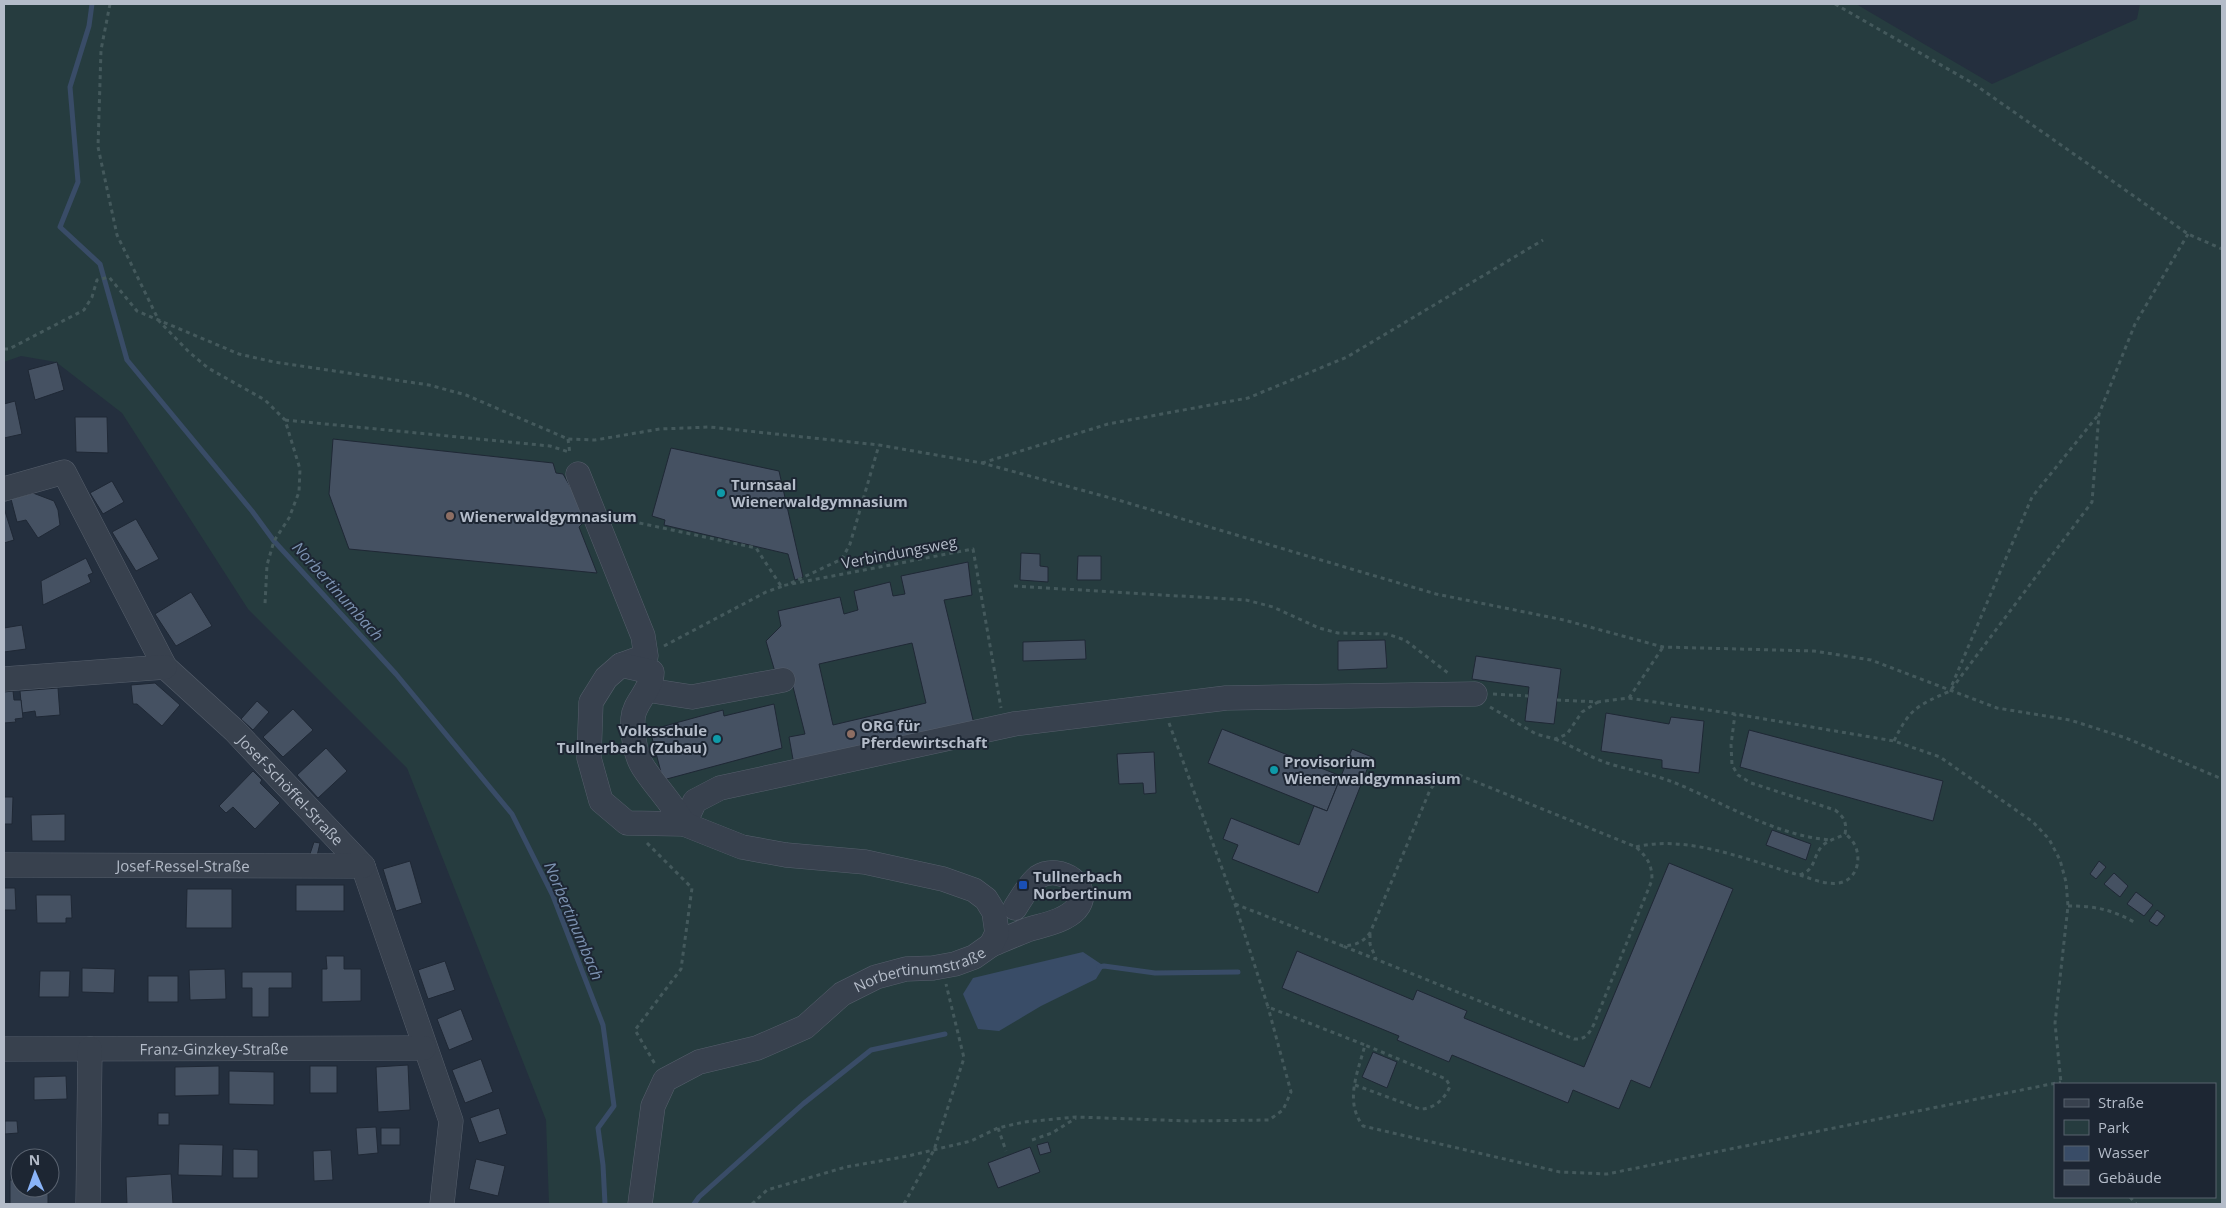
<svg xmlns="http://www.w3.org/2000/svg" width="2226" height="1208" viewBox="0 0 2226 1208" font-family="'Open Sans',sans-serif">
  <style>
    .green { fill: #263c3f; fill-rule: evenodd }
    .water { fill: #394c67 }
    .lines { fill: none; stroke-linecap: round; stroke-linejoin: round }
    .stream { stroke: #394c67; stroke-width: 5 }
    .building { fill: #455162; stroke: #1f2835; fill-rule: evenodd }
    .minor-casing { stroke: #565f6c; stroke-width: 25 }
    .path { stroke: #44595c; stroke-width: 3; stroke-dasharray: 4 4; stroke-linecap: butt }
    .minor { stroke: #38414e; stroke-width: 24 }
    .culture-dot { fill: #0f9aa8; stroke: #1d2633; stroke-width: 2 }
    .education-dot { fill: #8d6e63; stroke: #1d2633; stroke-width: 2 }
    .transit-dot { fill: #1a4fb4; stroke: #1d2633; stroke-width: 2 }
    .labels { text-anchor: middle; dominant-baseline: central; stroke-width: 4; stroke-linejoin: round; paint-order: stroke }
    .poi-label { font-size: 15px; font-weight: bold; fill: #b4bcc9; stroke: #1d2633; text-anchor: start }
    .street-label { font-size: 15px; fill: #b4bcc9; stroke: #1d2633 }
    .water-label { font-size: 16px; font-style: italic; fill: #7c92b1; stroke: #1d2633 }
  </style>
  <rect width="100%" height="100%" fill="#242f3e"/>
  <path class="green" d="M4 4H1856L1992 84 2137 19 2140 4H2222V1204H549L546 1120 407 768 248 609 122 413 56 362 21 356 4 362ZM2055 1084H2215V1197H2055Z"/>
  <path class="water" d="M1083 952 1104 966 1096 979 1041 1006 999 1031 978 1029 963 994 973 978Z"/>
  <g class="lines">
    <g class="stream">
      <path d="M92 4 89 26 70 87 78 182 60 227 100 264 127 360 252 511 274 541 396 674 512 814 553 896 603 1025 614 1106 598 1128 603 1165 605 1204"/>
      <path d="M1099 967 1104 966 1155 973 1238 972"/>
      <path d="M694 1204 699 1197 803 1104 871 1050 945 1034"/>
    </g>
  </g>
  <g class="building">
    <path d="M57 362 64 390 35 400 28 370Z"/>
    <path d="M15 401 22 434 4 438V404Z"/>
    <path d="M75 417H107L108 453 76 452Z"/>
    <path d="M333 439 553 463 556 473 563 474 578 500 586 520 579 527 597 573 349 549 329 494Z"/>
    <path d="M671 448 779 471 803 577 795 580 788 554 664 525 665 520 652 516Z"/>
    <path d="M112 481 124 502 103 514 90 493Z"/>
    <path d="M33 493 54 501 58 510 60 525 38 538 26 520 17 522 11 499Z"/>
    <path d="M4 508 14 540 4 543Z"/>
    <path d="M136 519 159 559 136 571 112 532Z"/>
    <path d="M1021 553 1040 554V566L1048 567V582L1020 580Z"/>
    <path d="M1078 556H1101V580H1077Z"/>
    <path d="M86 558 93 573 88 575 91 582 43 605 41 581Z"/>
    <path d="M968 562 972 595 944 600 974 724 794 765 789 737 805 734 789 671 775 672 766 641 781 626 778 611 840 597 844 614 858 610 854 591 890 582 893 596 905 594 901 576ZM912 643 926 703 833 725 819 664Z"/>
    <path d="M191 592 212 626 176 646 155 614Z"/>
    <path d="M22 625 26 649 4 652V628Z"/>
    <path d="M1085 640 1086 659 1023 661V642Z"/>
    <path d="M1385 640 1387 668 1338 670V641Z"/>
    <path d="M1476 656 1561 669 1554 724 1525 721 1529 687 1472 679Z"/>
    <path d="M155 683 180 705 162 726 137 704H133L131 685Z"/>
    <path d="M58 688 60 715 36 717 35 711 22 713 20 691Z"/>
    <path d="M13 691 14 700H21L23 718 15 719 16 722 4 723V692Z"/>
    <path d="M257 701 269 712 253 730 241 719Z"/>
    <path d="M774 704 782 748 663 780 650 730 723 710 724 716Z"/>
    <path d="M293 709 313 730 283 757 263 737Z"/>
    <path d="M1606 713 1669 724 1671 717 1704 721 1699 773 1662 768V760L1601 751Z"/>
    <path d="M1222 729 1341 776 1327 811 1208 763Z"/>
    <path d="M1749 730 1943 781 1933 821 1740 767Z"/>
    <path d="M326 748 347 771 318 798 297 775Z"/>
    <path d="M1352 749 1372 757 1318 893 1232 859 1238 845 1223 839 1231 818 1299 845 1314 806 1327 811Z"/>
    <path d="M1154 752 1156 793 1144 794 1143 783 1119 784 1117 754Z"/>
    <path d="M253 771 262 780 260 783 280 803 255 829 233 807 226 813 219 806Z"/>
    <path d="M4 797H13L12 824H4Z"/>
    <path d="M65 814V841H32L31 815Z"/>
    <path d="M1772 830 1811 844 1806 860 1766 845Z"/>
    <path d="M314 842 320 843 317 856 310 854Z"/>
    <path d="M410 861 422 903 396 911 383 869Z"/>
    <path d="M2099 861 2106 867 2096 879 2090 874Z"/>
    <path d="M1669 863 1733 889 1650 1088 1631 1080 1619 1109 1573 1090 1568 1103 1452 1055 1449 1062 1397 1040 1399 1036 1282 988 1297 951 1413 1000 1417 990 1467 1011 1464 1018 1584 1067Z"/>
    <path d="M2114 873 2128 886 2120 897 2104 884Z"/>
    <rect x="296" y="885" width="48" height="26"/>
    <path d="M4 888H15L16 910H4Z"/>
    <path d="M187 889H232V928H186Z"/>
    <path d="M2136 892 2153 905 2144 916 2127 904Z"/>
    <path d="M36 895H71L72 918H66V923H37Z"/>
    <path d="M2157 910 2165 916 2157 926 2149 921Z"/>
    <path d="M326 956H344V969H361V1001L322 1002V969H327Z"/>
    <path d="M445 961 455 990 428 999 418 970Z"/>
    <path d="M82 968 115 969 114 993 82 992Z"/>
    <path d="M225 969 226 999 190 1000 189 970Z"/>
    <path d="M40 971H70L69 997H39Z"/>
    <path d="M242 972H292V988H269V1017H252V988H242Z"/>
    <rect x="148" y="976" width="30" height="26"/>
    <path d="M461 1009 473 1040 449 1050 437 1019Z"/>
    <path d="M1373 1052 1397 1062 1387 1088 1362 1077Z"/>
    <path d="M481 1059 493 1092 465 1103 452 1070Z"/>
    <path d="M408 1065 410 1110 378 1112 376 1067Z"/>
    <path d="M219 1066V1095L175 1096V1067Z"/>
    <rect x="310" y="1066" width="27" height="27"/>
    <path d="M229 1071 274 1072V1105L229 1104Z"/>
    <path d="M66 1076 67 1099 34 1100V1077Z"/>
    <path d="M499 1108 507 1134 479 1143 470 1118Z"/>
    <rect x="158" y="1113" width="11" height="12"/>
    <path d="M5 1121H17L18 1133 5 1134Z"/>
    <path d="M376 1127 378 1153 358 1155 356 1128Z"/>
    <rect x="381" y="1128" width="19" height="17"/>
    <path d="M1048 1142 1051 1152 1040 1155 1037 1145Z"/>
    <path d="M179 1144 223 1145 222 1176 178 1175Z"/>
    <path d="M1030 1147 1040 1172 998 1188 988 1163Z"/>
    <path d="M233 1149 258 1150V1178H233Z"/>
    <path d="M331 1150 333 1180 314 1181 313 1151Z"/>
    <path d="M476 1159 505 1166 498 1196 469 1189Z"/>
    <path d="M171 1174 173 1204H127L126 1177Z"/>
    <path d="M10 1180H20V1188H48V1204H10Z"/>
  </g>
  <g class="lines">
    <defs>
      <g id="minor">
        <path d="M578 474 643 636 646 656 621 665"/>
        <path id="s1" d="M4 489 64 472 165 667 234 730 363 866 451 1121 442 1204"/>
        <path d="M4 679 165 667"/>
        <path d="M647 690 692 697 783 680"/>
        <path d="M684 824 695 801 720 788 1014 724 1226 698 1475 694"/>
        <path id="s2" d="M4 865 363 866"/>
        <path d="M991 945C1003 940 1014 935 1027 930 1042 925 1064 922 1076 909 1095 887 1060 863 1038 877 1029 884 1021 899 1015 908"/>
        <path id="s3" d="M4 1049 424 1048"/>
        <path d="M88 1204 90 1049"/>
        <path id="s4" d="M640 1204 653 1106 665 1080 699 1062 757 1048 805 1027 842 994 876 977 906 969 933 968 955 964 974 957 991 945 997 933 994 912 986 899 974 890 943 879 865 862 786 855 742 847 684 824 627 823 601 801 589 758 591 702 606 678 621 665 652 672C652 690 634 702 633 718 632 732 635 755 643 767 656 787 672 803 684 824"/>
      </g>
    </defs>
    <use href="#minor" class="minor-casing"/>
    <g class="path">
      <path d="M110 4 101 50 98 147 117 235 159 321 189 352 208 368 265 400 285 420 300 469 299 492 289 518 274 541 267 565 265 604"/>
      <path d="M1835 4 1974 84 2188 234 2222 249"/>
      <path d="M4 349H9L84 310 92 297 97 280 109 277 137 311 239 354 274 362 429 385 466 395 568 439 595 440 660 429 710 427 879 445 982 463 1118 500 1436 594 1564 620 1663 647 1814 651 1871 660 1997 708 2070 720 2126 738 2222 779"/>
      <path d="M285 420 550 446 569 452"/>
      <path d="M568 439 570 454"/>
      <path d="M982 463 1108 424 1248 398 1347 357 1543 240"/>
      <path d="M616 518 756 548 781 586 973 549 1001 708"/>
      <path d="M791 583 842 559 850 544 879 445"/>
      <path d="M1014 586 1246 600 1273 607 1319 628 1338 633 1387 634 1405 640 1448 673"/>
      <path d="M664 646 766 592 783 586"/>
      <path d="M1952 685 2032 497 2099 414"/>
      <path d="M1493 694 1528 696"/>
      <path d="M1629 698 1663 647"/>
      <path d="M1557 700 1598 702 1628 698 1735 714 1894 741 1940 757 2033 822 2049 839 2060 860 2066 882 2068 906 2055 1023 2061 1083"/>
      <path d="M1490 707 1536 734 1555 739 1567 734 1582 712 1598 702"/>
      <path d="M1169 723 1235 904 1268 1007 1365 1045C1358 1072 1344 1101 1363 1126L1560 1172 1607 1174 2061 1082"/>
      <path d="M1555 739C1573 746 1589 757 1607 763 1629 770 1652 774 1673 782 1724 803 1776 836 1831 840"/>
      <path d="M1894 741C1910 708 1917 706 1950 691L2092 502 2099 414 2135 324 2188 234"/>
      <path d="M647 843 692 888 681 969 635 1030 655 1064"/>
      <path d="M1636 847C1687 834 1750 861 1799 875 1817 870 1812 856 1823 845 1829 840 1838 838 1845 834 1847 822 1844 817 1835 810L1751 783 1738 775 1732 765 1731 745 1735 714"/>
      <path d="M1800 875C1812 879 1826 885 1839 883 1862 879 1864 846 1845 834"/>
      <path d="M1235 904 1343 946C1356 945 1362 943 1370 933L1430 790C1438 778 1445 776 1459 775L1636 847C1648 858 1652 865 1652 880L1594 1024C1589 1034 1585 1040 1574 1039L1343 946"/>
      <path d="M2068 906C2095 906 2110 909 2134 922"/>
      <path d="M1370 934V944L1376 959"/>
      <path d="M1355 1085 1420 1109C1434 1109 1445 1099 1450 1086L1446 1079 1365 1045"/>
      <path d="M998 1128 1006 1151"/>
      <path d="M1032 1140 1052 1133 1076 1118"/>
      <path d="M2130 1197 2136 1204"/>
      <path d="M752 1204 767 1190 846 1167 908 1156 971 1141 998 1128 1024 1122 1076 1117 1190 1121 1269 1120 1283 1110 1291 1092 1268 1007"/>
      <path d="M904 1204 934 1150 964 1058 946 984"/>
    </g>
    <use href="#minor" class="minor"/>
  </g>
  <g class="culture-dot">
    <circle cx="721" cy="493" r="5"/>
    <circle cx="717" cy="739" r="5"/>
    <circle cx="1274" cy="770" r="5"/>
  </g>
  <g class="education-dot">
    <circle cx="450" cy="516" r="5"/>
    <circle cx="851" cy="734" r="5"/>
  </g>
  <rect class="transit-dot" x="1018" y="880" width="10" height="10" rx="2.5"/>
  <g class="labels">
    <g class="poi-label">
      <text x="731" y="484">Turnsaal<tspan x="731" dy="17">Wienerwaldgymnasium</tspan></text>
      <text x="460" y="516">Wienerwaldgymnasium</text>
      <text x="861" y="725">ORG für<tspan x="861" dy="17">Pferdewirtschaft</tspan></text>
      <text x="707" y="730" text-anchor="end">Volksschule<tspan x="707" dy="17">Tullnerbach (Zubau)</tspan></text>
      <text x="1284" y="761">Provisorium<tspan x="1284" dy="17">Wienerwaldgymnasium</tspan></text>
      <text x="1033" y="876">Tullnerbach<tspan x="1033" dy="17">Norbertinum</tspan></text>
    </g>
    <g class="street-label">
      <text transform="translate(899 552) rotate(-11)">Verbindungsweg</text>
      <text stroke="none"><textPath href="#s1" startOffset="458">Josef-Schöffel-Straße</textPath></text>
      <text stroke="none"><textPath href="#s2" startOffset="179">Josef-Ressel-Straße</textPath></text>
      <text stroke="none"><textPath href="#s4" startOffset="410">Norbertinumstraße</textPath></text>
      <text stroke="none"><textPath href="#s3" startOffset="210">Franz-Ginzkey-Straße</textPath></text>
    </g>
    <g class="water-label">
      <text transform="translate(338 591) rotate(48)">Norbertinumbach</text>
      <text transform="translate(574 921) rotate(67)">Norbertinumbach</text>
    </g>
  </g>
  <rect width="2226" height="1208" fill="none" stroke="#b4bcc9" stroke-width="10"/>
  <rect x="2054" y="1083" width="162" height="115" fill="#1d2633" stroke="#59626f"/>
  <rect x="2064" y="1099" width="25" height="8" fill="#38414e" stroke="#59626f"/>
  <text x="2098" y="1108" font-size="15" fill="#b4bcc9">Straße</text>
  <rect x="2064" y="1120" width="25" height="15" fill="#263c3f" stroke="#59626f"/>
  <text x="2098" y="1133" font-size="15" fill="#b4bcc9">Park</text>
  <rect x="2064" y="1146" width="25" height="15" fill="#394c67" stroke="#59626f"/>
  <text x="2098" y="1158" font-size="15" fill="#b4bcc9">Wasser</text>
  <rect x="2064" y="1170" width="25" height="15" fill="#455162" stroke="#59626f"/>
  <text x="2098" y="1183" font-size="15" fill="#b4bcc9">Gebäude</text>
  <g transform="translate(35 1173) rotate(358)"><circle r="24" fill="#1d2633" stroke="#59626f"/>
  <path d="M0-4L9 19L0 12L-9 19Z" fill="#8ab4f8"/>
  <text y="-8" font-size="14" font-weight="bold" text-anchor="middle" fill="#b4bcc9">N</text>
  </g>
</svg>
